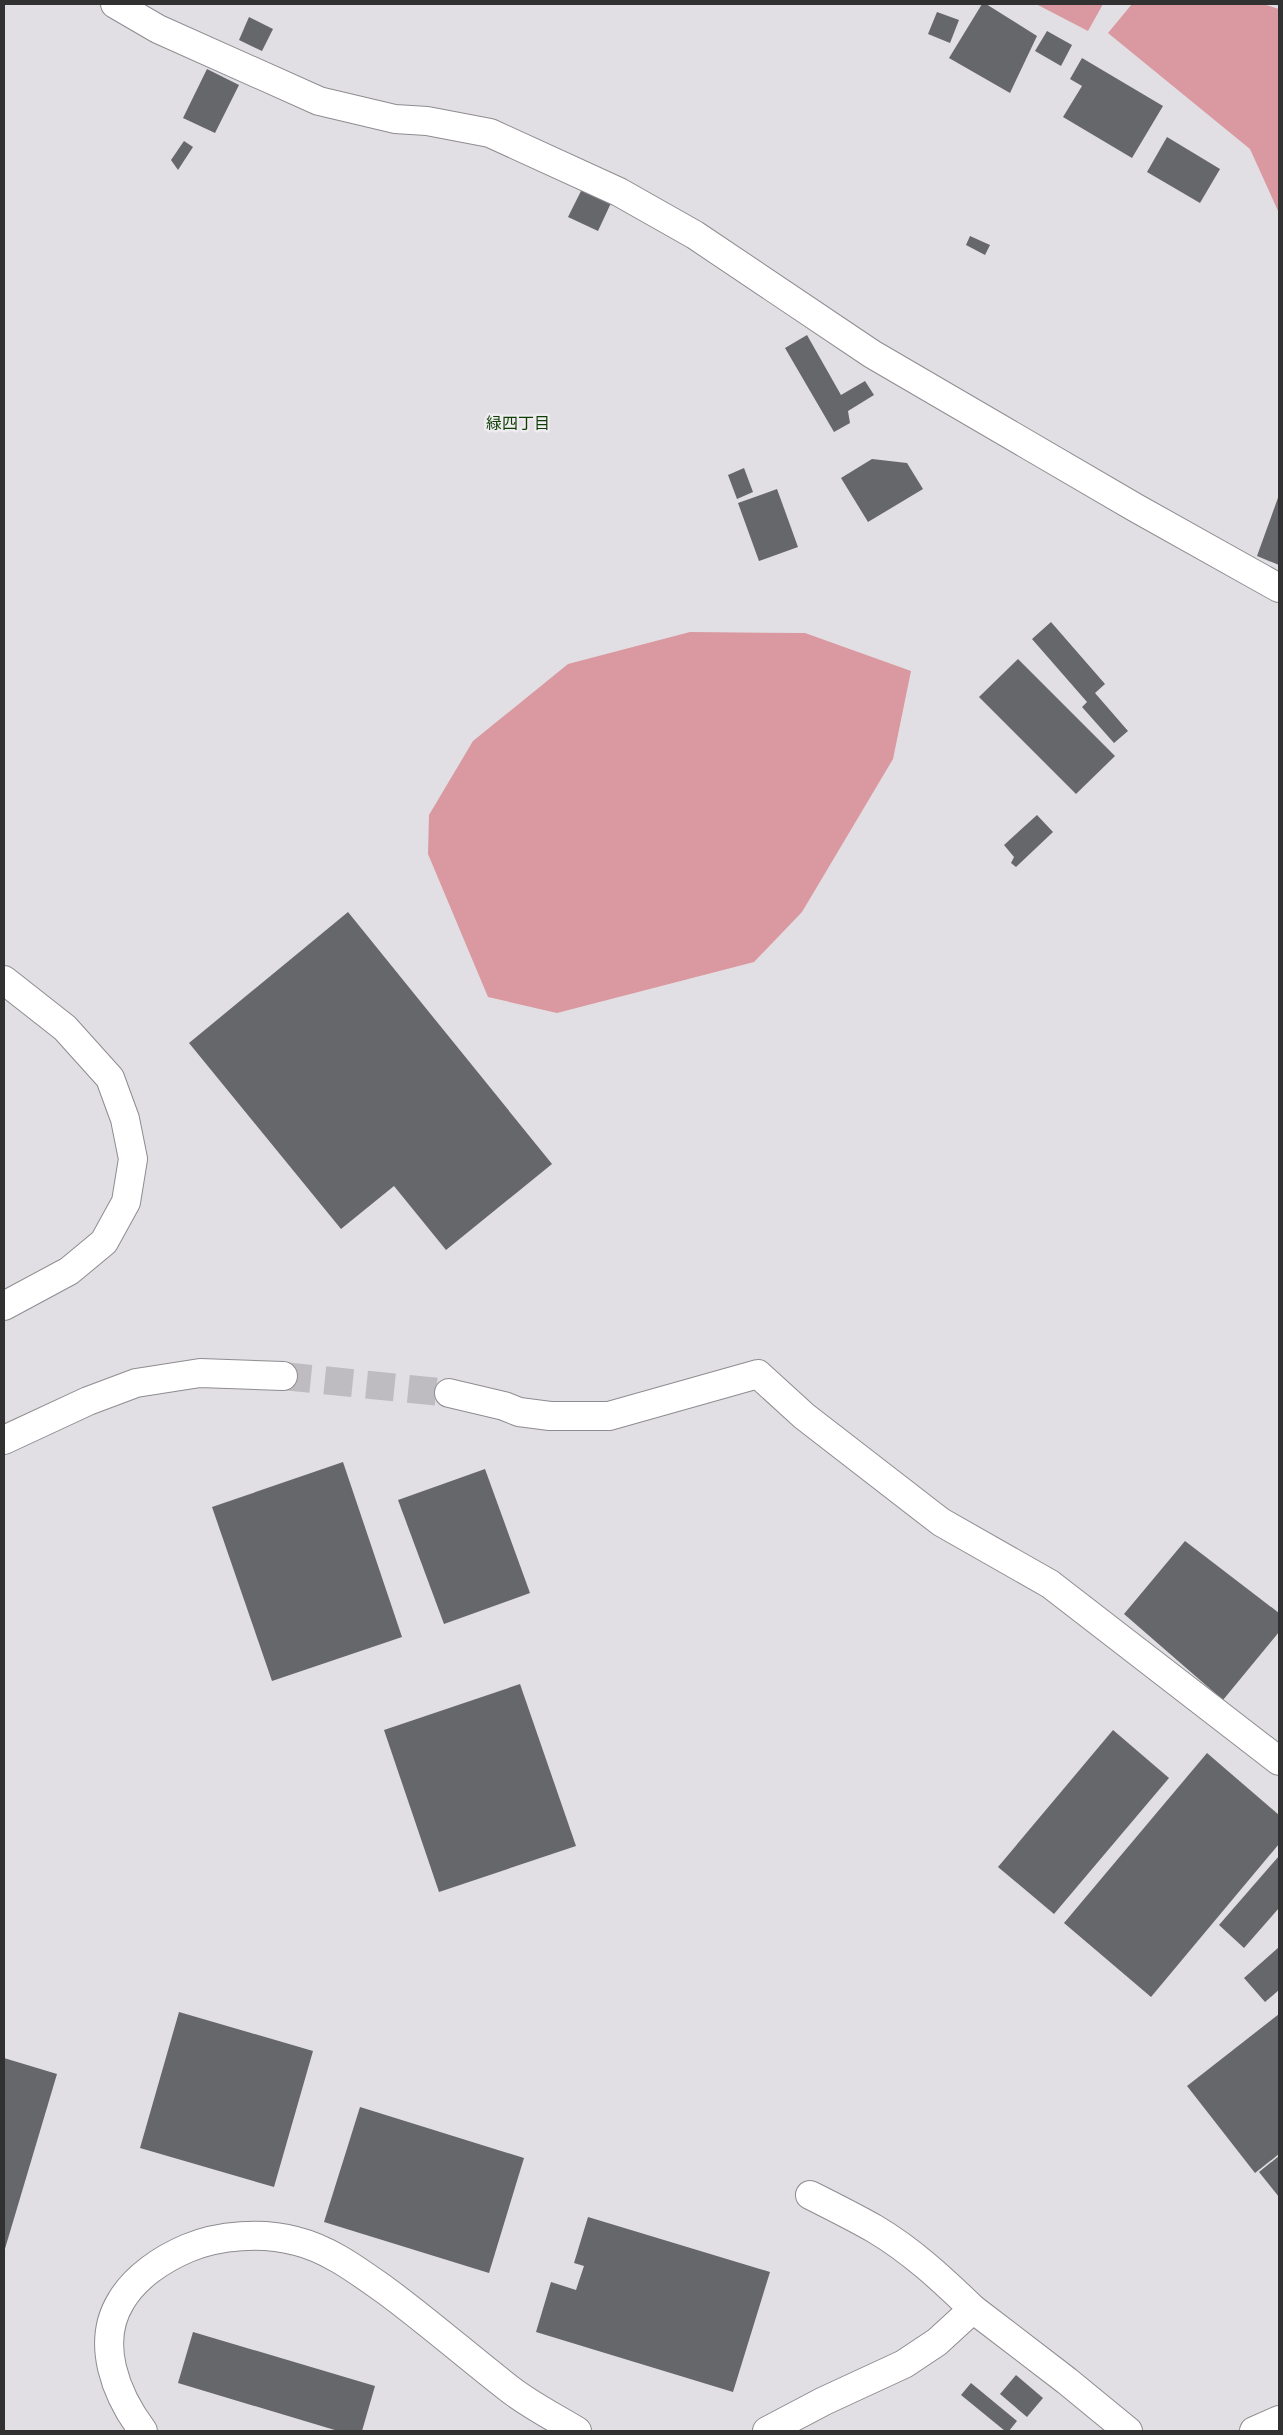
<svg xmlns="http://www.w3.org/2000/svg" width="1283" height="2435" viewBox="0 0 1283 2435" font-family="'Public Sans','Noto Sans JP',sans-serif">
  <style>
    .forest { fill: #da98a0 }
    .building { fill: #66676a }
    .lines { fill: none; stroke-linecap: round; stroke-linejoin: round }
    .minor-tunnel { stroke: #bebcc0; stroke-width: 28; stroke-dasharray: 28 14; stroke-linecap: butt }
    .minor-casing { stroke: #8e8c90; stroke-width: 30 }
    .minor { stroke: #fff; stroke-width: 28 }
    .labels { text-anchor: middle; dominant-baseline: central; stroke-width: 5; stroke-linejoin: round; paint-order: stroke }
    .neighbourhood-label { font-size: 16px; fill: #0f3e02; stroke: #eeecf0 }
  </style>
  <rect width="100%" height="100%" fill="#e1dfe3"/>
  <g class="forest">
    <path d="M1036 4H1103L1088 31Z"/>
    <path d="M1132 4H1263L1279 9V213L1250 149 1108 33Z"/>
    <path d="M690 632 805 633 911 671 893 759 802 912 754 962 557 1013 488 997 428 854 429 815 473 741 568 664Z"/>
  </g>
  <g class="building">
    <path d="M982 4H986L1037 36 1010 93 949 58Z"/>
    <path d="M937 12 959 20 950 43 928 34Z"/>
    <path d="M249 17 273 29 262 51 239 40Z"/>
    <path d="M1047 31 1072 45 1061 66 1035 51Z"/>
    <path d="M1082 58 1163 106 1132 158 1063 117 1082 86 1070 79Z"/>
    <path d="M207 69 239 85 215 133 183 118Z"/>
    <path d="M1167 137 1220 169 1200 203 1147 172Z"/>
    <path d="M184 141 193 147 178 170 171 160Z"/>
    <path d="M582 189 611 203 598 231 568 217Z"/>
    <path d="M970 236 990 245 985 255 966 245Z"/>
    <path d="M807 335 841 395 865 381 874 395 848 411 850 423 834 432 785 348Z"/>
    <path d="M872 459 907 463 923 489 868 522 841 478Z"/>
    <path d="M744 468 753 492 737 499 728 475Z"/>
    <path d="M777 489 798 547 759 561 738 503Z"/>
    <path d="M1279 495V565L1257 556Z"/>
    <path d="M1051 622 1105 684 1095 693 1128 731 1114 743 1082 707 1087 702 1032 639Z"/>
    <path d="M1018 659 1115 756 1076 794 979 697Z"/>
    <path d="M1037 815 1053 832 1016 867 1011 863 1014 857 1004 845Z"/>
    <path d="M348 912 552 1164 446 1250 394 1186 341 1229 189 1043Z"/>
    <path d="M343 1462 402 1637 272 1681 212 1507Z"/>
    <path d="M485 1469 530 1593 444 1624 398 1500Z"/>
    <path d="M1185 1541 1279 1613V1632L1223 1700 1124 1614Z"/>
    <path d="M520 1684 576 1846 439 1892 384 1730Z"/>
    <path d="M1113 1730 1169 1778 1054 1914 998 1867Z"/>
    <path d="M1207 1753 1279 1815V1844L1151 1997 1064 1923Z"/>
    <path d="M1279 1856V1908L1244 1948 1219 1925Z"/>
    <path d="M1279 1947V1990L1265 2002 1244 1978Z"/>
    <path d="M179 2012 313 2051 274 2187 140 2148Z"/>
    <path d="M1279 2014V2154L1255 2173 1187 2086Z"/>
    <path d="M4 2058 57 2074 4 2252Z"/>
    <path d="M360 2107 524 2158 489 2273 324 2222Z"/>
    <path d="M1279 2156V2197L1259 2172Z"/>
    <path d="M588 2217 770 2272 733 2392 536 2332 551 2282 576 2290 584 2266 574 2263Z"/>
    <path d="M193 2332 375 2386 362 2431H338L178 2383Z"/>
    <path d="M1016 2375 1043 2398 1027 2417 1000 2394Z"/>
    <path d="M971 2383 1017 2421 1009 2431H1005L961 2395Z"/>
  </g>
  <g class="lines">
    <path class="minor-tunnel" d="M283 1376 449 1393"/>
    <defs>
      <g id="minor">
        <path d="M115 4 158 29 319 101 395 119 427 121 490 133 619 192 695 235 872 354 1136 508 1279 588"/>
        <path d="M4 980 65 1028 110 1078 125 1119 133 1159 126 1202 104 1242 69 1271 4 1306"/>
        <path d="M449 1393 504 1406 519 1412 550 1416H609L758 1374 804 1416 941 1522 1050 1584 1279 1761"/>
        <path d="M4 1440 88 1401 136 1383 200 1373 283 1376"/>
        <path d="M810 2195C832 2206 854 2217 875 2229 912 2251 943 2280 973 2309"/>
        <path d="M143 2431C116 2395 95 2343 121 2301 135 2277 162 2259 188 2248 219 2235 263 2232 296 2241 329 2249 358 2271 385 2290 427 2321 466 2355 507 2387 528 2404 554 2417 577 2431"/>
        <path d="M767 2431 824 2401 904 2364 937 2342 973 2309 1067 2381 1128 2431"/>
        <path d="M1254 2431 1279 2420"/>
      </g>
    </defs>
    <use href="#minor" class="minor-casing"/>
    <use href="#minor" class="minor"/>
  </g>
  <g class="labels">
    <g class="neighbourhood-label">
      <text x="518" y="423">緑四丁目</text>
    </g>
  </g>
  <rect width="1283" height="2435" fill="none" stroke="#313132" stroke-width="10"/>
</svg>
